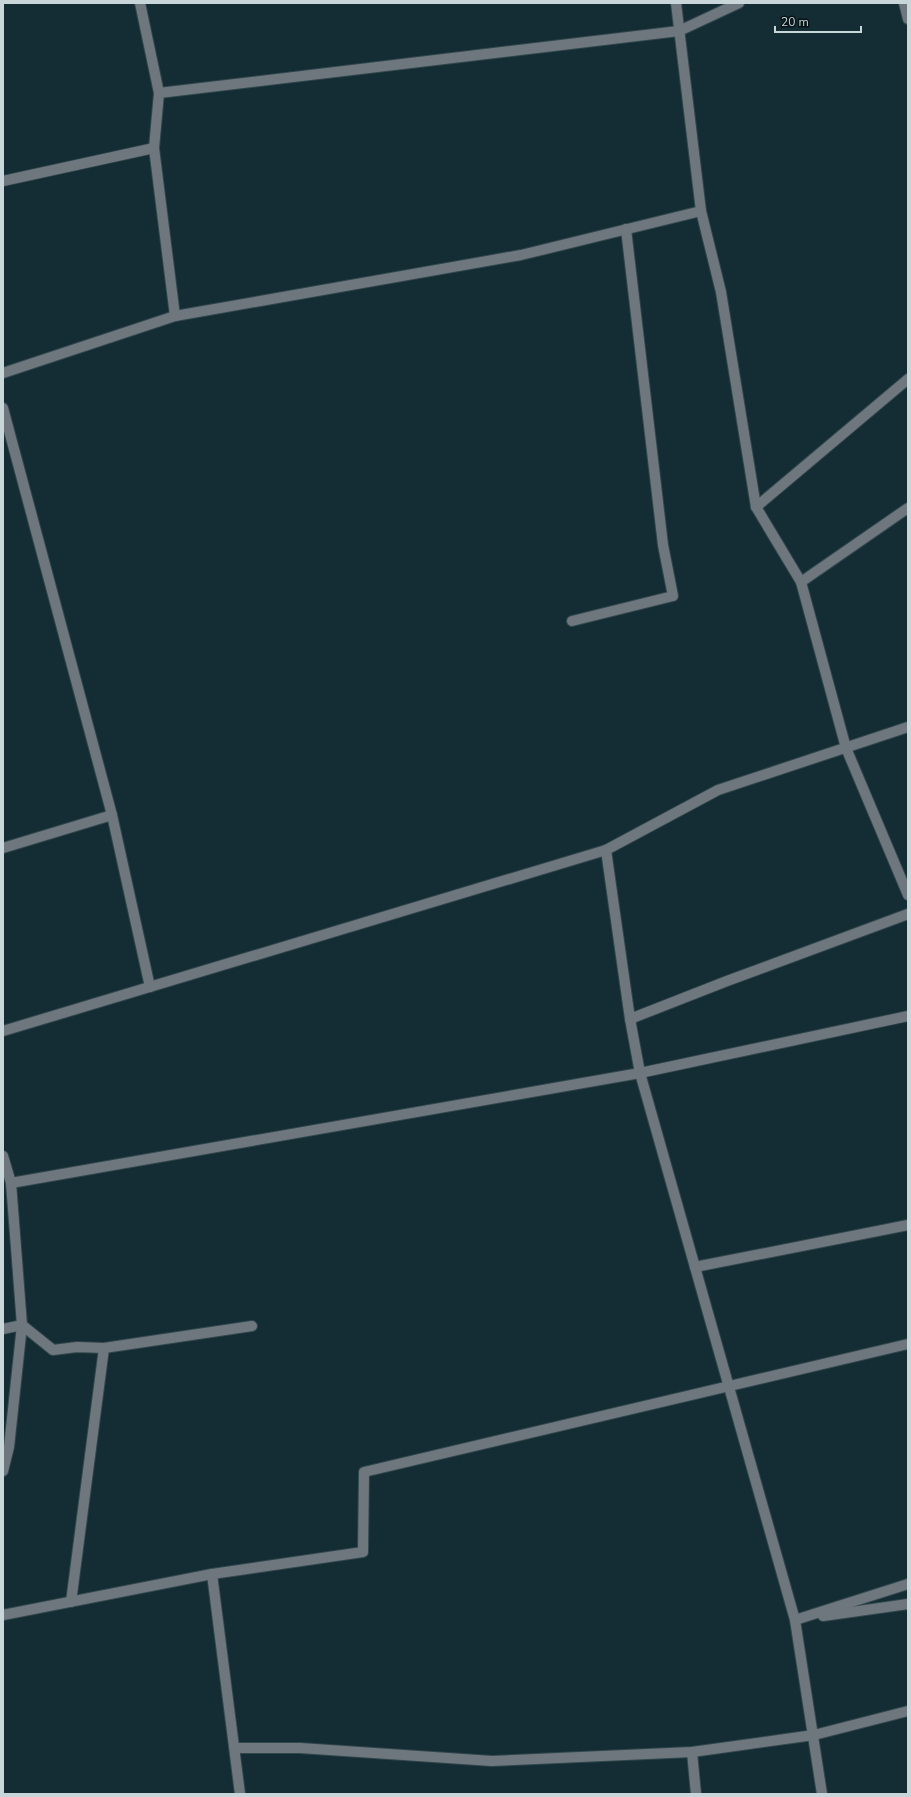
<svg xmlns="http://www.w3.org/2000/svg" width="911" height="1797" viewBox="0 0 911 1797" font-family="'Nunito Sans',sans-serif">
  <style>
    .lines { fill: none; stroke-linecap: round; stroke-linejoin: round }
    .minor-casing { stroke: #31474e; stroke-width: 12 }
    .minor { stroke: #6f777e; stroke-width: 10 }
  </style>
  <rect width="100%" height="100%" fill="#142c33"/>
  <g class="lines">
    <defs>
      <g id="minor">
        <path d="M140 3 159 93"/>
        <path d="M676 3 701 211 721 292 756 507"/>
        <path d="M904 3 908 19"/>
        <path d="M3 181 154 148"/>
        <path d="M175 316 154 148 159 93 679 31 739 3"/>
        <path d="M3 373 175 316 521 255 701 211"/>
        <path d="M3 408 112 815 3 848"/>
        <path d="M908 508 801 582 846 748 908 895"/>
        <path d="M801 582 756 507 908 379"/>
        <path d="M572 621 673 596 663 545 626 229"/>
        <path d="M908 727 718 790 606 850 630 1019 727 981 908 914"/>
        <path d="M112 815 150 987"/>
        <path d="M630 1019 640 1073 795 1620 822 1794"/>
        <path d="M3 1031 606 850"/>
        <path d="M3 1156 11 1183 22 1325 9 1447 3 1471"/>
        <path d="M11 1183 640 1073 908 1016"/>
        <path d="M695 1267 908 1225"/>
        <path d="M3 1329 22 1325 53 1350 77 1347 104 1348 252 1326"/>
        <path d="M212 1574 240 1794"/>
        <path d="M71 1602 104 1348"/>
        <path d="M3 1615 212 1574 363 1552 364 1472 908 1344"/>
        <path d="M823 1616 908 1604"/>
        <path d="M795 1620 908 1584"/>
        <path d="M235 1748H300L492 1761 692 1752 814 1735 908 1711"/>
        <path d="M692 1752 696 1794"/>
      </g>
    </defs>
    <use href="#minor" class="minor-casing"/>
    <use href="#minor" class="minor"/>
  </g>
  <rect width="911" height="1797" fill="none" stroke="#c8d6da" stroke-width="8"/>
  <path d="M775 26v6h86v-6" fill="none" stroke="#c8d6da" stroke-width="2"/>
  <text x="781" y="26" font-size="12" fill="#c8d6da" stroke="#081315" stroke-width="3" paint-order="stroke">20 m</text>
</svg>
